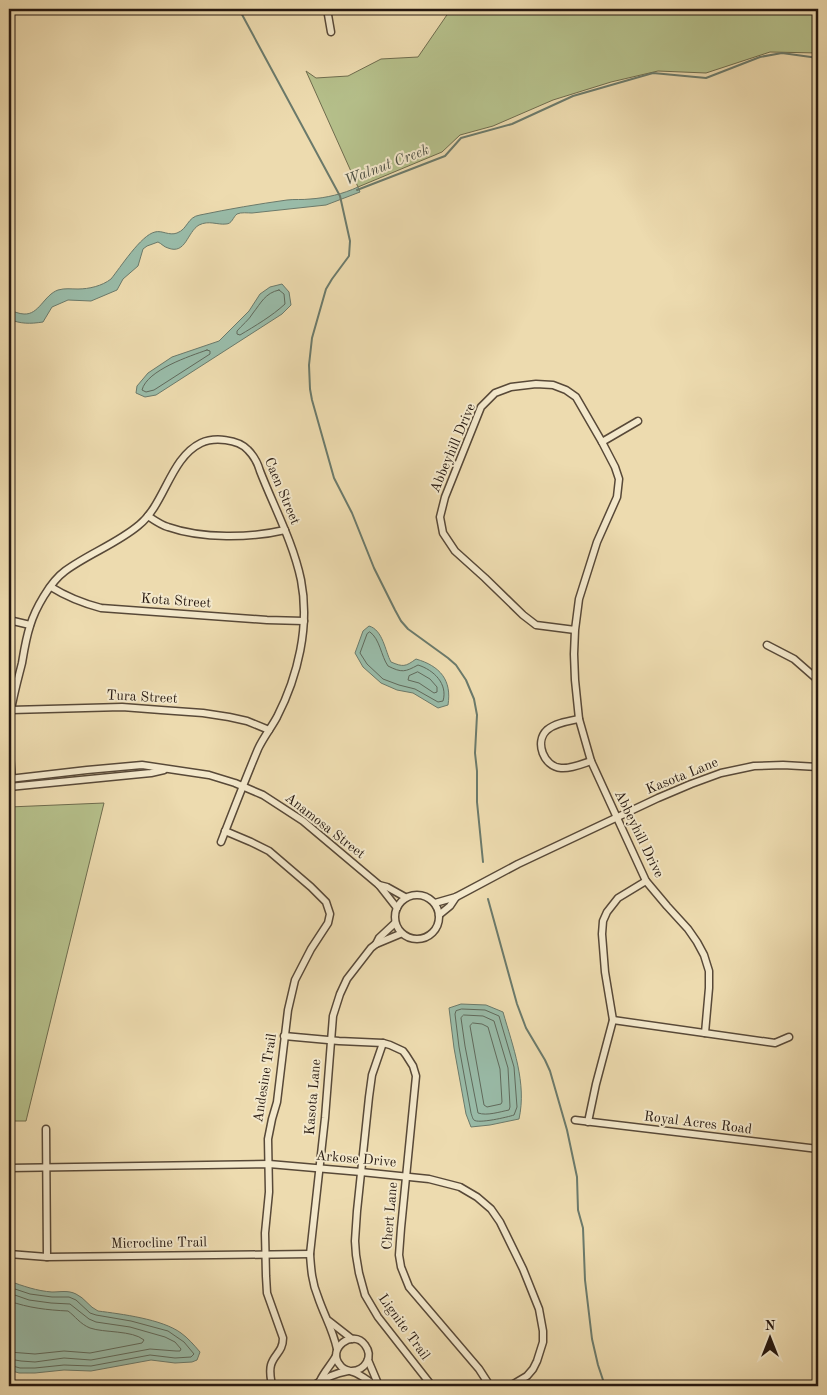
<svg xmlns="http://www.w3.org/2000/svg" width="827" height="1395" viewBox="0 0 827 1395" font-family="'Old Standard TT',serif">
  <style>
    .green { fill: #b6c18c; stroke: #6e6c4e }
    .water { fill: #99bba8; stroke: #6b7a6b }
    .lines { fill: none; stroke-linecap: round; stroke-linejoin: round }
    .shore { stroke: #606a5c; stroke-width: 1 }
    .stream { stroke: #6b7a6b; stroke-width: 2 }
    .minor-casing { stroke: #584938; stroke-width: 9 }
    .minor { stroke: #f3e8cb; stroke-width: 6 }
    .labels { text-anchor: middle; dominant-baseline: central; stroke-width: 4; stroke-linejoin: round; paint-order: stroke }
    .street-label { font-size: 14px; fill: #261810; stroke: #f3e8cb }
    .water-label { font-size: 15px; font-style: italic; fill: #4e5145; stroke: #f3e8cb }
  </style>
  <rect width="100%" height="100%" fill="#eddbaf"/>
  <filter id="stains"><feTurbulence type="fractalNoise" baseFrequency=".004" numOctaves="4"/><feColorMatrix values="0 0 0 0 .2 0 0 0 0 .09 0 0 0 0 .02 0 0 0 .5 -.17"/></filter>
  <radialGradient id="worn" r=".72"><stop offset=".6" stop-color="#630" stop-opacity="0"/><stop offset="1" stop-color="#630" stop-opacity=".3"/></radialGradient>
  <g class="green">
    <path d="M451 9H652L653 11 657 9H818V53L770 52 706 73 658 71 611 82 553 100 493 126 460 135 442 152 358 187 306 71 316 78 348 76 381 59 418 57Z"/>
    <path d="M104 803 26 1121H9V807Z"/>
  </g>
  <g class="water">
    <path d="M358 187 360 192 326 205 252 213C248 213 241 212 237 214 233 217 232 224 226 224 217 225 209 220 199 225 187 232 186 255 168 248 164 247 162 244 158 242L147 246 143 249 138 266 123 279 117 290 91 301 68 300 52 307 43 322C30 324 20 324 9 319V310C13 311 19 314 24 314 39 315 44 295 58 290 65 288 71 289 78 289 89 289 102 286 111 279 120 268 141 235 155 232 162 230 169 236 177 233 188 229 187 217 200 215 229 209 258 204 287 200 295 199 302 200 310 199 326 198 343 194 358 187Z"/>
    <path d="M282 284 289 292 291 305 282 314 156 395 145 397 136 393 137 386 148 373 172 357 219 341 249 311 260 294 270 287Z"/>
    <path d="M369 626C383 630 385 651 391 662 403 667 405 667 416 659 440 666 452 680 448 705L438 708 413 693 397 690 381 683 363 667 355 653 363 631Z"/>
    <path d="M461 1004 486 1005 503 1012C513 1047 527 1083 519 1119L490 1125 471 1127 466 1114 454 1048 449 1008Z"/>
    <path d="M9 1281C23 1286 37 1291 52 1292 60 1292 68 1290 76 1294 85 1298 89 1307 98 1311 121 1314 162 1319 181 1333 188 1338 194 1345 200 1352L197 1360 192 1362 175 1363 151 1360 91 1371 64 1370 35 1373H19L9 1370Z"/>
  </g>
  <g class="lines">
    <g class="shore">
      <path d="M279 290 284 294 285 304C272 316 255 326 240 335L237 334V331C242 325 249 320 253 313 261 303 265 293 279 290Z"/>
      <path d="M207 350 210 351V354L154 390 146 392 142 390C147 370 190 356 207 350Z"/>
      <path d="M370 632C380 639 381 656 388 666 402 673 405 672 418 665 434 670 448 684 443 701L438 702 415 689 399 685 383 679 367 664 360 653 367 634Z"/>
      <path d="M418 672 430 679 437 687V692L434 693 419 683 408 680 409 676Z"/>
      <path d="M462 1009 485 1010 499 1016 514 1067 517 1107 514 1115C508 1117 478 1124 474 1120 473 1120 471 1113 471 1113L459 1047 455 1014 456 1011Z"/>
      <path d="M464 1015 483 1016 494 1021 508 1068 510 1107 509 1110C499 1112 487 1116 478 1113L465 1046 461 1018Z"/>
      <path d="M473 1023 482 1024 488 1027 500 1069 502 1102 501 1104 487 1107 484 1105 470 1026Z"/>
      <path d="M9 1287 30 1294 52 1297H69L76 1300 90 1313 96 1315 131 1321 168 1331 184 1342 194 1354 191 1357 175 1358 150 1355 91 1366 64 1365 35 1368H20L9 1365"/>
      <path d="M9 1293 29 1300 51 1303 70 1304 89 1319 96 1322 130 1327 165 1337 175 1342 181 1349 180 1351H176L150 1349 91 1360 64 1358 35 1362 21 1361 9 1359"/>
      <path d="M9 1301C29 1308 47 1310 68 1311 75 1316 80 1324 90 1328 104 1333 132 1330 144 1340L142 1343 90 1353 64 1351 35 1354 9 1352"/>
    </g>
    <g class="stream">
      <path d="M239 9 340 196 350 241 349 256 332 279 326 289 312 338 309 365 310 389 312 400 334 478 352 513 374 568 395 610 401 621 408 629 448 658 456 665 466 680 474 699 477 715 475 753 477 771V802L483 862"/>
      <path d="M357 190 445 156 461 138 512 124 573 96 653 73 706 78 760 57 782 53 818 58"/>
      <path d="M488 899 517 1004 526 1028 545 1060 550 1071 567 1130 577 1177 578 1210 583 1228 585 1280 592 1339 598 1365 605 1386"/>
    </g>
    <defs>
      <g id="minor">
        <path d="M327 9 331 32"/>
        <path d="M402 10 404 9"/>
        <path d="M602 442 638 421"/>
        <path d="M148 516C154 520 161 525 168 527 202 539 251 538 285 530"/>
        <path d="M51 587C67 597 82 603 101 608L267 620 304 621"/>
        <path d="M9 620 30 625"/>
        <path d="M575 630 536 625 523 615 485 578 455 551 443 533 440 517 445 497 481 407 495 393 511 387 536 384 553 385 566 390 576 397 602 442 615 467 619 479 617 497 597 542 579 599 575 630 574 654 575 680 579 719 591 761 646 881 667 906 688 929 697 942 704 955 709 971V988L705 1033"/>
        <path d="M767 645 794 659 818 680"/>
        <path d="M11 710 122 707 161 710 203 713 229 717 247 721 269 730"/>
        <path d="M579 719C569 721 555 723 547 730 534 742 544 767 561 768 571 769 582 764 591 761"/>
        <path d="M9 724C11 703 17 683 22 663 24 651 26 638 30 626 35 609 50 582 65 571 88 554 118 543 139 525 165 504 170 458 201 443 214 437 238 439 248 450 254 456 258 464 260 471 274 507 293 542 301 580 310 626 298 676 277 717 271 728 263 738 258 749 245 780 233 811 221 842"/>
        <path d="M9 739 12 781"/>
        <path d="M9 779 87 770 142 765 209 775 235 783 263 795 303 821 379 885 397 908"/>
        <path d="M9 787 151 773 164 770"/>
        <path d="M225 831 251 842 269 851 311 887 326 902 330 914 328 923 311 949 295 980 288 1010 277 1102 272 1119 268 1139 269 1192 265 1233 266 1276 267 1293 283 1338C283 1352 274 1354 271 1365 269 1372 271 1379 272 1386"/>
        <path d="M379 885 387 887 405 897"/>
        <circle cx="417" cy="917" r="22"/>
        <path d="M435 903 456 897 518 864 658 798 691 784 721 773 754 766 783 765 818 767"/>
        <path d="M439 915 450 906 456 897"/>
        <path d="M376 944 379 938 395 923"/>
        <path d="M613 1020 775 1043 789 1037"/>
        <path d="M284 1036 339 1041 383 1043 390 1045 403 1051 406 1055 413 1066 416 1076 401 1228 399 1255 401 1267 409 1287 479 1369 490 1386"/>
        <path d="M383 1043 372 1075 369 1097 357 1211 355 1241 356 1255 359 1273 365 1295 378 1317 432 1386"/>
        <path d="M575 1120 818 1149"/>
        <path d="M588 1122 596 1084 613 1020 605 972 602 934 603 921 607 912 618 898 646 881"/>
        <path d="M46 1129 47 1257"/>
        <path d="M9 1168 269 1164 361 1172 429 1179 460 1187 477 1197 491 1209 500 1222 523 1269 539 1309 543 1331V1342L537 1361 533 1369 527 1376 510 1386"/>
        <path d="M9 1254 47 1257 310 1254"/>
        <path d="M329 1321 352 1339"/>
        <path d="M337 1349C333 1330 324 1315 318 1297 312 1283 311 1269 310 1254L325 1118 333 1016 340 994 347 979 371 948 376 944 400 934"/>
        <path d="M368 1360 379 1386"/>
        <path d="M352 1371C365 1370 374 1357 365 1345 353 1328 326 1349 340 1365 343 1370 348 1370 353 1372 362 1375 369 1382 377 1386"/>
        <path d="M320 1381C324 1372 331 1365 336 1356"/>
        <path d="M313 1386C323 1379 336 1373 348 1371"/>
      </g>
    </defs>
    <use href="#minor" class="minor-casing"/>
    <use href="#minor" class="minor"/>
  </g>
  <g class="labels">
    <g class="street-label">
      <text transform="translate(453 448) rotate(-67)">Abbeyhill Drive</text>
      <text transform="translate(282 491) rotate(67)">Caen Street</text>
      <text transform="translate(176 601) rotate(4)">Kota Street</text>
      <text transform="translate(142 697) rotate(3)">Tura Street</text>
      <text transform="translate(682 776) rotate(-22)">Kasota Lane</text>
      <text transform="translate(325 826) rotate(38)">Anamosa Street</text>
      <text transform="translate(639 834) rotate(64)">Abbeyhill Drive</text>
      <text transform="translate(265 1078) rotate(-81)">Andesine Trail</text>
      <text transform="translate(313 1097) rotate(-85)">Kasota Lane</text>
      <text transform="translate(698 1123) rotate(7)">Royal Acres Road</text>
      <text transform="translate(356 1159) rotate(5)">Arkose Drive</text>
      <text transform="translate(390 1216) rotate(-85)">Chert Lane</text>
      <text transform="translate(159 1243) rotate(-1)">Microcline Trail</text>
      <text transform="translate(404 1327) rotate(54)">Lignite Trail</text>
    </g>
    <g class="water-label">
      <text transform="translate(387 166) rotate(-21)">Walnut Creek</text>
    </g>
  </g>
  <rect width="827" height="1395" fill="none" stroke="#eddbaf" stroke-width="30"/>
  <rect x="10" y="10" width="807" height="1375" fill="none" stroke="#261810" stroke-width="2.5"/>
  <rect x="15" y="15" width="797" height="1365" fill="none" stroke="#261810"/>
  <g transform="translate(770 1338)" stroke="#f3e8cb" stroke-width="4" paint-order="stroke">
  <path d="M0-4L9 19L0 12L-9 19Z" fill="#261810"/>
  <text y="-8" font-size="14" font-weight="bold" text-anchor="middle" fill="#261810">N</text>
  </g>
  <rect width="100%" height="100%" filter="url(#stains)"/>
  <rect width="100%" height="100%" fill="url(#worn)"/>
</svg>
